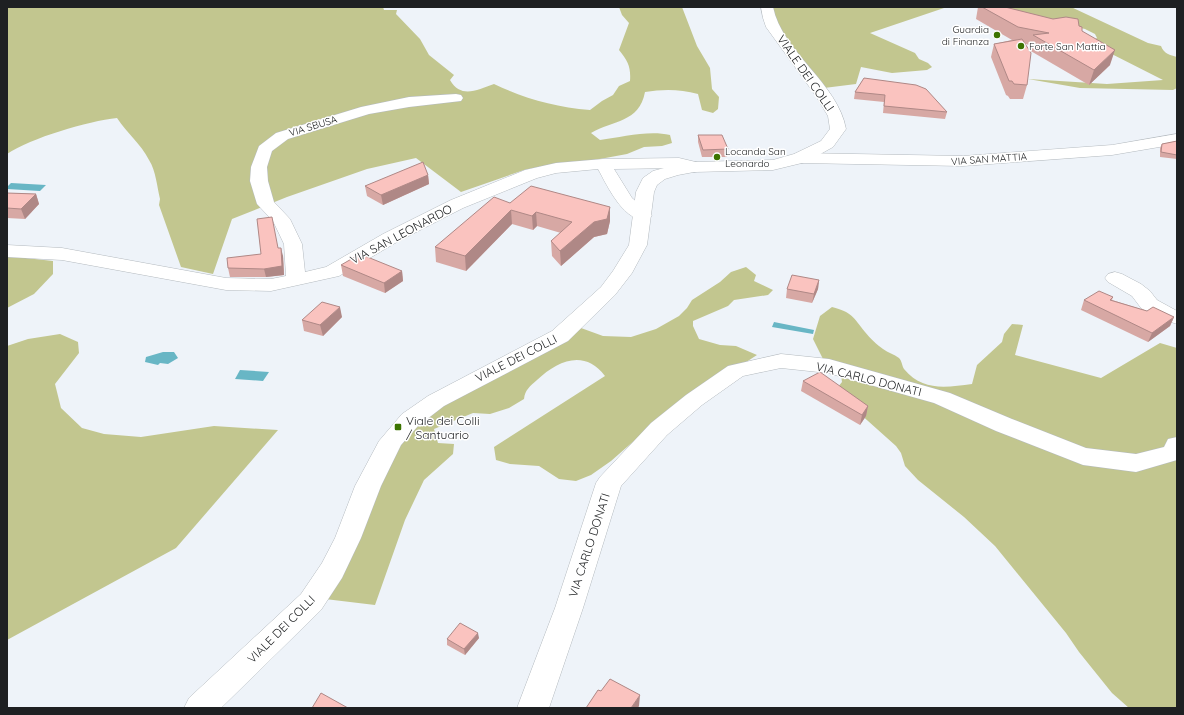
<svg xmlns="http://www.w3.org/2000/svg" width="1184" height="715" viewBox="0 0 1184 715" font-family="Quicksand,sans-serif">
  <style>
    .green { fill: #c2c68f }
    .water { fill: #68b6c5 }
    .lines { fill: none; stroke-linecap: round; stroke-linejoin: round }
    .minor-casing { stroke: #b4babf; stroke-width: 1 }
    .tertiary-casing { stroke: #b4babf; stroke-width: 1 }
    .minor { fill: #fff; fill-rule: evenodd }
    .tertiary { fill: #fff; fill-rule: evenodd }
    .wall { fill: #d7a8a4; fill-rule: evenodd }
    .shaded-wall { fill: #af8886 }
    .building { fill: #fac3bf; stroke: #af8886 }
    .poi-dot { fill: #3c7401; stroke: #fff; stroke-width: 1.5 }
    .labels { text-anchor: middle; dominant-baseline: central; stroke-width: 3; stroke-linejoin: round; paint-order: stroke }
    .far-poi-label { font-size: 10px; fill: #1e2022; stroke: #fff; text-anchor: start }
    .far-street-label { font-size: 10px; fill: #1e2022; stroke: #fff }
    .street-label { font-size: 12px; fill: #1e2022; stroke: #fff }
    .poi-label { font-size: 12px; fill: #1e2022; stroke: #fff; text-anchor: start }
  </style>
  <rect width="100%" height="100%" fill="#eef3f9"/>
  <g class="green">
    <path d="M7 7H383L384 10H397L396 14 420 39 429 55 454 75 450 80C461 99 477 90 494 84 526 99 555 107 590 110L602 101 613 95 619 86 630 81C631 67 628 61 619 50L629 23 622 15 619 7H682L697 46 710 68 712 89 719 97 718 109 713 113 702 110 698 94C680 89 663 89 645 92 639 123 613 120 591 133L600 140C622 137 649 130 670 135L672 143 662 146 644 147 627 154 589 161 548 165 524 170 461 192 416 158 367 169 287 197 232 219 213 274 181 267 159 205 160 199C157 187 156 171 149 160 141 144 127 133 117 118 88 121 31 138 7 154Z"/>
    <path d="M770 7H947L870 33 915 53 919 59 928 63 932 67 927 70 892 73 861 67 856 84 824 88 773 21Z"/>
    <path d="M989 7H1071L1148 43 1161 46C1164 54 1170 55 1177 57V88L1173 90 1080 88 1028 79 1107 84 1163 80 1090 43 1097 38 1095 34 1085 29Z"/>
    <path d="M7 256 53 261V274L34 294 7 308Z"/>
    <path d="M746 267 756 275 754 281 773 290 768 295 734 300 728 306 693 321V326L699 339 720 345 736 346 757 355 703 390 635 440 611 461 591 475 576 481 559 479 539 466 510 464 496 460 494 447 605 376C585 349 558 360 537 380 530 386 525 390 524 399L509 408 490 414 473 413 434 429 438 443 454 444 453 454 424 480 405 520 375 605 325 599 396 447 426 415 563 343 581 328 603 336 631 337 656 329 679 316 687 308 692 300 720 282 731 272Z"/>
    <path d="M832 307C852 312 853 317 865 332 870 338 877 345 883 349 888 353 894 354 899 358 902 361 902 366 904 369 923 392 947 387 972 384L977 365 1002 342 1004 334 1012 324 1023 325 1015 355 1101 378 1160 343 1177 348V708H1129L1112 693 1079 652 1066 633 995 546 964 517 918 480 905 466 901 453 896 446 849 404 838 387 842 382 841 375 824 361 813 339 820 316Z"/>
    <path d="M60 334 78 342 79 353 55 384 61 408 82 428 104 434 141 437 214 426 278 430 176 548 7 640V346L28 339Z"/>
  </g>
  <g class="water">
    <path d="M11 183 46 185 40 191 7 189V187Z"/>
    <path d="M774 322 814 330 813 334 772 327Z"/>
    <path d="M163 352H174L178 358 168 364 160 363 158 365 145 362 146 357Z"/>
    <path d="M240 370 269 372 263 381 235 379Z"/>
  </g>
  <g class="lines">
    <defs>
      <g id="minor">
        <path d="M456 94 461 95 463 98 461 101 409 107 369 114 288 139 272 151 267 167 268 181 274 202 290 219 302 244 305 272 326 267 383 234 451 200 525 170 556 163 603 159 679 158 700 163 702 167 700 171 694 172 679 168 614 169 632 198 652 215 649 219C625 225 608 187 598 169L556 173 537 178 463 208 397 242 339 276 271 291 226 290 62 260 7 257V245L62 248 226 278 271 279 286 276 284 244 273 221 257 204 250 181 251 167 259 146 276 133 361 107 409 97Z"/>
        <path d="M1177 134V144L1112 155 963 166 800 163 794 162 792 158 794 154 800 153 963 156 1112 145Z"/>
        <path d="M1115 272 1122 274 1141 284 1150 291 1157 300 1177 311V324L1156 317 1141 308 1132 296 1108 282 1105 278 1108 274Z"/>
        <path d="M781 354 829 359 950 393 1012 419 1086 448 1136 454 1164 447 1168 439 1177 437V460L1136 472 1083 465 996 431 934 403 828 373 781 368 743 376 702 405 667 435 621 486 583 608 549 708H517L555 608 596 483 600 477 651 423 686 395 728 366Z"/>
      </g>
      <path id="tertiary" d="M761 7H773C782 52 838 83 846 129L833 147 806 162 773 170 694 172 678 175 665 179 657 185 654 192 647 245 632 273 615 295 568 341 444 406 418 426 401 445 381 486 361 538 342 578 321 610 221 708H184L189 698 301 594 322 563 335 538 355 486 379 441 402 414 428 396 552 331 601 287 613 271 629 245 636 192 643 178 653 171 675 165 694 162 773 160 794 154 821 141 830 129 828 116 816 96 766 27 763 18Z"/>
    </defs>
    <use href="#minor" class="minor-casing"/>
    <use href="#tertiary" class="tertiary-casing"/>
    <use href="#minor" class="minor"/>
    <use href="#tertiary" class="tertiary"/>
  </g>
  <g class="wall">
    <path d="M978 7H1005L1079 26 1082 31 1110 65 1089 85 1029 50 1027 85 1023 99H1010L1008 96 1006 95 991 57 994 44 1012 40 976 19ZM1025 44 1030 45 1029 50Z"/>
    <path d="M864 78 947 112 945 119 883 113 884 102 854 99 855 92Z"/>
    <path d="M698 135 728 149 727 157H702L698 142Z"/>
    <path d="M1177 141V159L1160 157V148L1162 144Z"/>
    <path d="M428 175 429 184 383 205 367 196 365 186Z"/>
    <path d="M7 193 36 194 39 204 25 219 7 218Z"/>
    <path d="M510 203 610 207V221L607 234 594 237 561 266 552 256 551 241 561 233 537 226 533 230 512 224 466 271 436 262 435 247Z"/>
    <path d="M278 248 283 256 284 275 266 277H230L228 268Z"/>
    <path d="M341 265 402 271 403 281 385 293 343 276Z"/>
    <path d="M819 280 818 289 812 303 786 298 787 289Z"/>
    <path d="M1113 297 1112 300 1147 311 1174 317 1170 326 1148 342 1081 310 1084 300Z"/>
    <path d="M342 317 323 336 304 331 302 320Z"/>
    <path d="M803 381 868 406 866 416 860 425 801 391Z"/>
    <path d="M479 638 465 655 447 645V639Z"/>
  </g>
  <g class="shaded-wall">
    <path d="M1115 50 1110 65 1089 85 1094 70Z"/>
    <path d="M428 175 429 184 383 205 381 195Z"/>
    <path d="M36 194 39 204 25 219 21 209Z"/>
    <path d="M610 207V221L607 234 594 237 561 266 560 251 594 222Z"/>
    <path d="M511 210 512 224 466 271 465 256Z"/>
    <path d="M536 212 537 226 533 230 532 216Z"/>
    <path d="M281 248 283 256 284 275 266 277 264 269Z"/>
    <path d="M402 271 403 281 385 293 384 283Z"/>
    <path d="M819 280 818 289 812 303 814 294Z"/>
    <path d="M340 307 342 317 323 336 320 325Z"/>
    <path d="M1174 317 1170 326 1148 342 1152 333Z"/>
    <path d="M868 406 866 416 860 425 862 415Z"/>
    <path d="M478 633 479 638 465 655 464 649Z"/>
    <path d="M640 695 639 706 638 708H631Z"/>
  </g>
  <g class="building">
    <path d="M982 7H1005L1053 19 1066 17 1078 19 1079 26 1082 27V31L1115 50 1094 70 1033 35 1049 33 1018 27Z"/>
    <path d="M1022 39 1031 53 1027 85 1014 84 1012 81H1009L994 44Z"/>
    <path d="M864 78 916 85 926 89 947 112 884 106 885 95 855 92Z"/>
    <path d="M698 135H722L728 149 703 150Z"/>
    <path d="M1177 141V155L1161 152 1162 144Z"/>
    <path d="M423 162 428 175 381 195 365 186Z"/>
    <path d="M531 186 610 207 607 219 594 222 560 251 551 241 572 222 536 212 532 216 511 210 465 256 435 247 494 197 510 203Z"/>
    <path d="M7 193 36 194 21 209 7 208Z"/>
    <path d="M272 217 278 248H281L282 266 264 269 228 268 227 258 261 254 257 219Z"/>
    <path d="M360 254 402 271 384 283 341 265Z"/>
    <path d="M792 275 819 280 814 294 787 289Z"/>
    <path d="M1099 291 1113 297 1110 300 1147 311 1153 307 1174 317 1152 333 1084 300Z"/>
    <path d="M322 302 340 307 320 325 302 320Z"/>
    <path d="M820 372 868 406 862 415 803 381Z"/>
    <path d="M460 623 478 633 464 649 447 639Z"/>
    <path d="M610 679 640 695 631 708H586L598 690 601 691Z"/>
    <path d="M321 693 348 708H312Z"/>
  </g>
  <g class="poi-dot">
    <circle cx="997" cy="35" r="4"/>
    <circle cx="1021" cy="46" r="4"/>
    <circle cx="717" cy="157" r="4"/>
    <rect x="394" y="423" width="8" height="8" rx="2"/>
  </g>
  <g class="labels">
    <g class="far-poi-label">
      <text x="989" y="29" text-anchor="end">Guardia<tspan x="989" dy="12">di Finanza</tspan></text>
      <text x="1029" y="46">Forte San Mattia</text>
      <text x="725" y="151">Locanda San<tspan x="725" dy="12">Leonardo</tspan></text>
    </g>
    <g class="far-street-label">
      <text transform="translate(313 126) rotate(-17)">VIA SBUSA</text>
      <text transform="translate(989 159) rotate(-4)">VIA SAN MATTIA</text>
    </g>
    <g class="street-label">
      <text transform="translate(806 73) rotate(55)">VIALE DEI COLLI</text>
      <text transform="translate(401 234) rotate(-28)">VIA SAN LEONARDO</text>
      <text transform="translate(516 358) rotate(-27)">VIALE DEI COLLI</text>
      <text transform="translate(869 379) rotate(14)">VIA CARLO DONATI</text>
      <text transform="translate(589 545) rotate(-72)">VIA CARLO DONATI</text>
      <text transform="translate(281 629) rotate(-45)">VIALE DEI COLLI</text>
    </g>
    <g class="poi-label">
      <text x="406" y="420">Viale dei Colli<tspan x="406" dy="14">/ Santuario</tspan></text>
    </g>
  </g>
  <rect width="1184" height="715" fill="none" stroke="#1e2022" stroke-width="16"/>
</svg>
